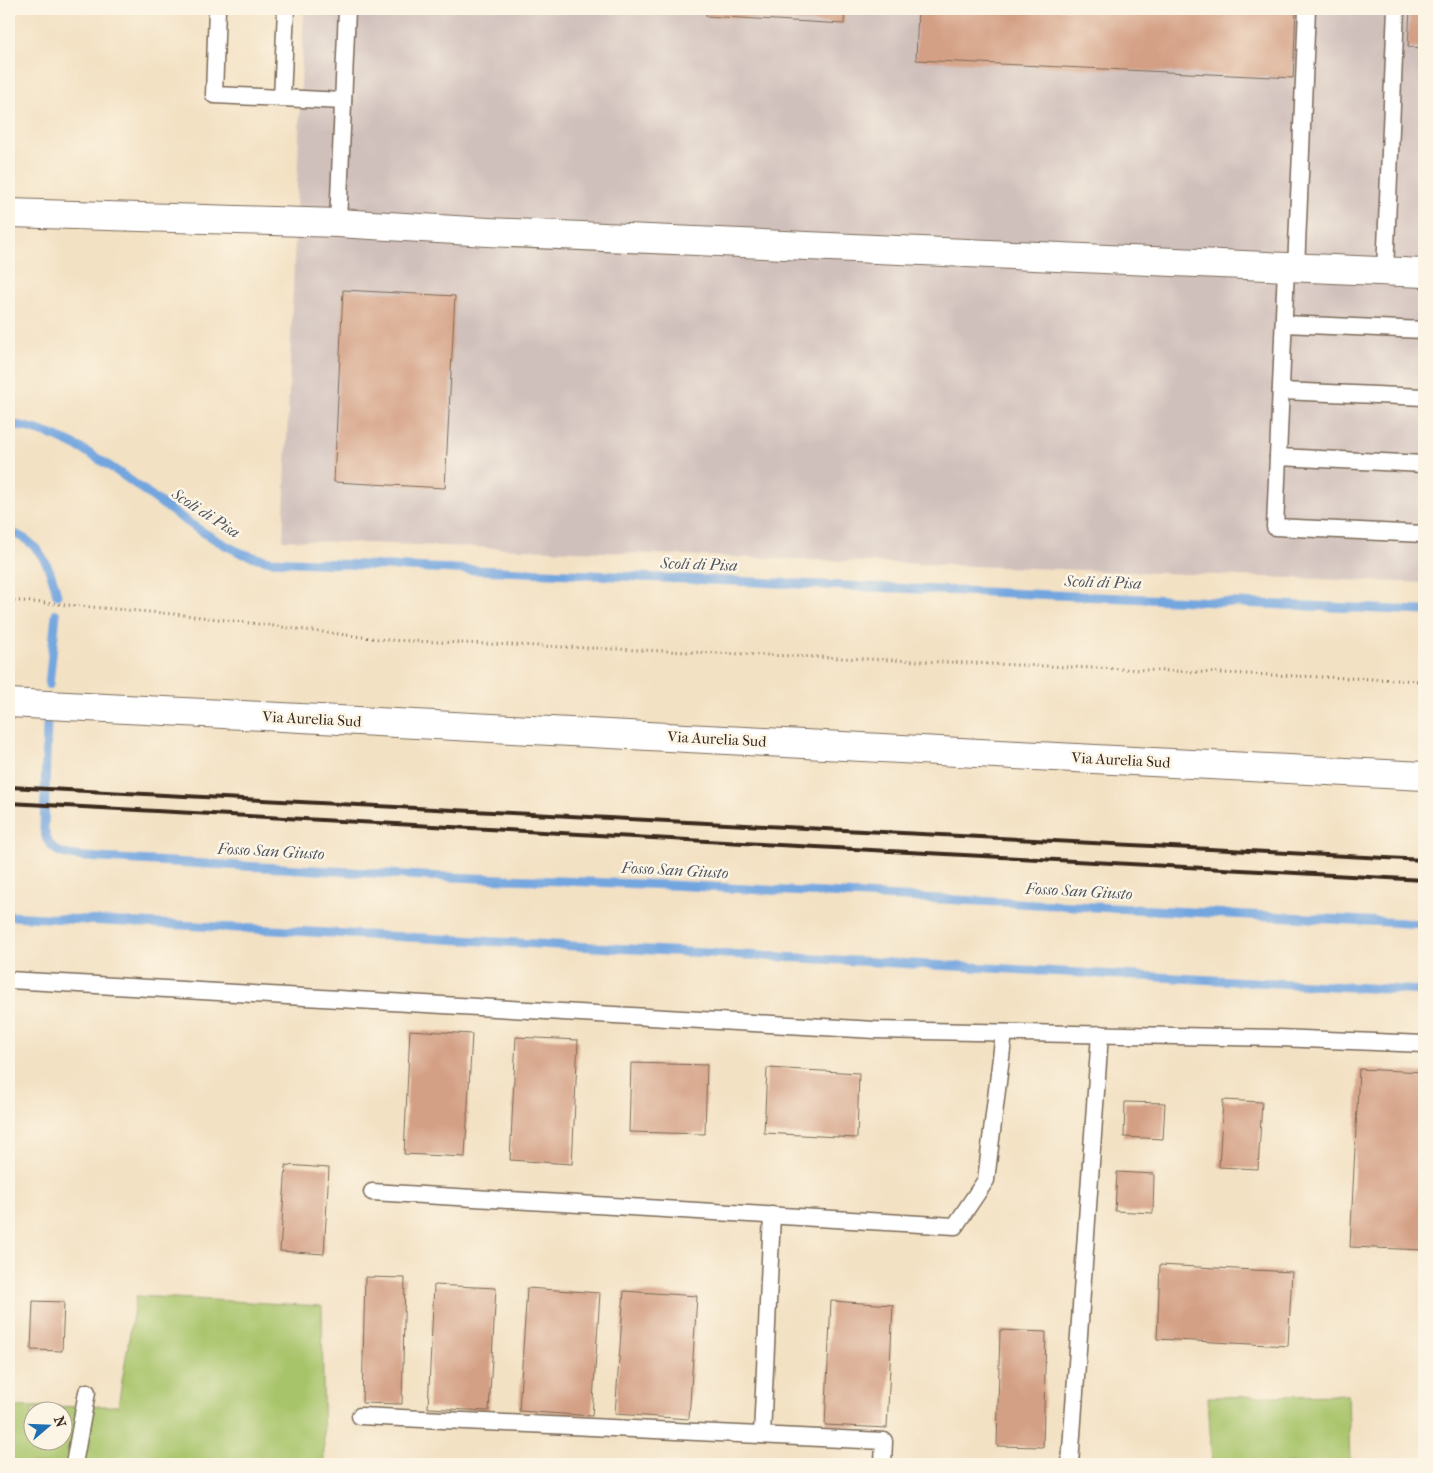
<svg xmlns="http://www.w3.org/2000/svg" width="1433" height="1473" viewBox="0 0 1433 1473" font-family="'IM FELL French Canon',serif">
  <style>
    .industrial { fill: #d0c0bc }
    .green { fill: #a8c46b; stroke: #727744; fill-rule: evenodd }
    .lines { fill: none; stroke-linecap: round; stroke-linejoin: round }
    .stream { stroke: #73a6df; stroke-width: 9 }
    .building { fill: #d4a085 }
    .service-casing { stroke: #7b6a58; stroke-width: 19 }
    .tertiary-casing { stroke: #7b6a58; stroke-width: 30 }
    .primary-casing { stroke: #7b6a58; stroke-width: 30 }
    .path { stroke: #7b6a58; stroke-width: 3; stroke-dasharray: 1 4; stroke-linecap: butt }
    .service { stroke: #fff; stroke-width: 16 }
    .tertiary { stroke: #fff; stroke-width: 28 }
    .primary { stroke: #fff; stroke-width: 28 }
    .rail { stroke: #3b2a1e; stroke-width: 4 }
    .labels { text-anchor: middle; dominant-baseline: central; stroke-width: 5; stroke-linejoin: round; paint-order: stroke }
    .street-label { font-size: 15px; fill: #3b2a1e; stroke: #fcf5e5 }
    .water-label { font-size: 16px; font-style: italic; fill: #4f5562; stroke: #fcf5e5 }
  </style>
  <rect width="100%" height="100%" fill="#fcf5e5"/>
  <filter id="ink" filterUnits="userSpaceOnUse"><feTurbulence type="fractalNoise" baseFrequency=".02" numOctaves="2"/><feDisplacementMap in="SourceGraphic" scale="10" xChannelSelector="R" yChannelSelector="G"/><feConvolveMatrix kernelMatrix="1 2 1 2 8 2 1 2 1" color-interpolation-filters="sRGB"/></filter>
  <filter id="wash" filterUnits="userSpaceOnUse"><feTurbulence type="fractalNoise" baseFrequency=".0096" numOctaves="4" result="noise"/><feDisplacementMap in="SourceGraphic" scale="20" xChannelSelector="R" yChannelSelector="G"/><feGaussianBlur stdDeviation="1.12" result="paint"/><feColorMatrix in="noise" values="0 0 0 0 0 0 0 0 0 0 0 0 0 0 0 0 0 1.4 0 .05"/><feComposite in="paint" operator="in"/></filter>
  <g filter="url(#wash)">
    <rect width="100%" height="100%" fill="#f3e1c3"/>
    <path class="industrial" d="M304 9H1424V583L283 540Z"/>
    <g class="green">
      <path d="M136 1296 322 1306 324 1464H9V1407L118 1406ZM32 1410H62V1440H32Z"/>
      <path d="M1348 1395 1350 1464H1212L1208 1397Z"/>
    </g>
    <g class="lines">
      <g class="stream">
        <path d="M9 424C99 436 158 514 237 551 247 556 259 558 270 561L1424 611"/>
        <path d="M9 532C39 540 51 567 57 595"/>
        <path d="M49 685 56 614"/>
        <path d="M47 723 44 829C50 860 74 855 100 858L424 876 669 885 1424 924"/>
        <path d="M9 916 1424 991"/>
      </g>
    </g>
    <g id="blocks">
      <g class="building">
        <path d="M707 9H845L844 24 706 16Z"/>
        <path d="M918 9H1296L1293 78 916 60Z"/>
        <path d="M1410 9H1424V48L1408 47Z"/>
        <path d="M343 290 455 296 445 488 334 482Z"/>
        <path d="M410 1030 472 1034 465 1157 404 1154Z"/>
        <path d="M516 1037 578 1040 572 1164 510 1160Z"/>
        <path d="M631 1063 707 1065 705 1134 629 1132Z"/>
        <path d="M767 1068 859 1073 857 1138 764 1133Z"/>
        <path d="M1359 1069 1424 1072V1250L1350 1247Z"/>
        <path d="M1223 1100 1262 1102 1258 1169 1219 1167Z"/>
        <path d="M1125 1102 1165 1103 1163 1139 1124 1137Z"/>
        <path d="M286 1165 329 1168 324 1254 280 1251Z"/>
        <path d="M1117 1172 1154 1174 1153 1213 1115 1211Z"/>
        <path d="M1160 1265 1292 1272 1288 1346 1157 1339Z"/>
        <path d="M365 1277 405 1278 402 1404 362 1403Z"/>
        <path d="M434 1285 496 1288 489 1411 428 1408Z"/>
        <path d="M527 1288 600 1293 592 1416 519 1411Z"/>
        <path d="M624 1291 697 1296 689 1419 615 1414Z"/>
        <path d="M33 1301 64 1302 62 1351 31 1350Z"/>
        <path d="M831 1301 893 1305 887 1428 825 1425Z"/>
        <path d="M1000 1330 1046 1332 1043 1447 997 1446Z"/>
      </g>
    </g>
  </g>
  <g filter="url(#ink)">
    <use href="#blocks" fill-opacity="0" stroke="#7b6a58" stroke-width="1"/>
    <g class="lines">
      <defs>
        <g id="service">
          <path d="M217 9 214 95 282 98 286 9"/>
          <path d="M282 98 343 101"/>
          <path d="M338 223 347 9"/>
          <path d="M1286 268 1275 527 1424 534"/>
          <path d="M1296 269 1307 9"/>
          <path d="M1385 271 1396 9"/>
          <path d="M1284 324 1424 330"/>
          <path d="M1281 391 1424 397"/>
          <path d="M1278 457 1424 464"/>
          <path d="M9 980 875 1030 1279 1038 1424 1044"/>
          <path d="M372 1192 955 1226 986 1180 1004 1033"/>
          <path d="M360 1416 884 1441 883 1464"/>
          <path d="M762 1435 772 1215"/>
          <path d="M74 1464 87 1392"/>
          <path d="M1070 1464 1100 1034"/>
        </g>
        <path id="tertiary" d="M9 213 338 223 488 232 1424 273"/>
        <path id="primary" d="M9 703 1424 776"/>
      </defs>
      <use href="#service" class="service-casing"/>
      <use href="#tertiary" class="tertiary-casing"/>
      <use href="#primary" class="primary-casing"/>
      <path class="path" d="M9 600 185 615 387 640 1424 681"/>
      <use href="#service" class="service"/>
      <use href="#tertiary" class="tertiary"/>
      <use href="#primary" class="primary"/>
      <g class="rail">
        <path d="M9 787 1424 860"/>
        <path d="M9 803 1424 880"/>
      </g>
    </g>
  </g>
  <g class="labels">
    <g class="street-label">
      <text transform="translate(312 719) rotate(3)">Via Aurelia Sud</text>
      <text transform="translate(717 739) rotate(3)">Via Aurelia Sud</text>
      <text transform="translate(1121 760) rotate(3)">Via Aurelia Sud</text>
    </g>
    <g class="water-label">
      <text transform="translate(206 513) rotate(33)">Scoli di Pisa</text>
      <text transform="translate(699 564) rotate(2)">Scoli di Pisa</text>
      <text transform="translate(1103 582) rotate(2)">Scoli di Pisa</text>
      <text transform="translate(271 851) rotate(3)">Fosso San Giusto</text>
      <text transform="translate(675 870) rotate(3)">Fosso San Giusto</text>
      <text transform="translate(1079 891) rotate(3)">Fosso San Giusto</text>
    </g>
  </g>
  <rect width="1433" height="1473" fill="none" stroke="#fcf5e5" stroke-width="30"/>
  <g transform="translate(48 1426) rotate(71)"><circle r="24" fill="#fcf5e5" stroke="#afa495"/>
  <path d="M0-4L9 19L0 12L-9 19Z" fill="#1f6fb2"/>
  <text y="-8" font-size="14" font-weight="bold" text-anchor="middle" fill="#3b2a1e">N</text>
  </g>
</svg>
